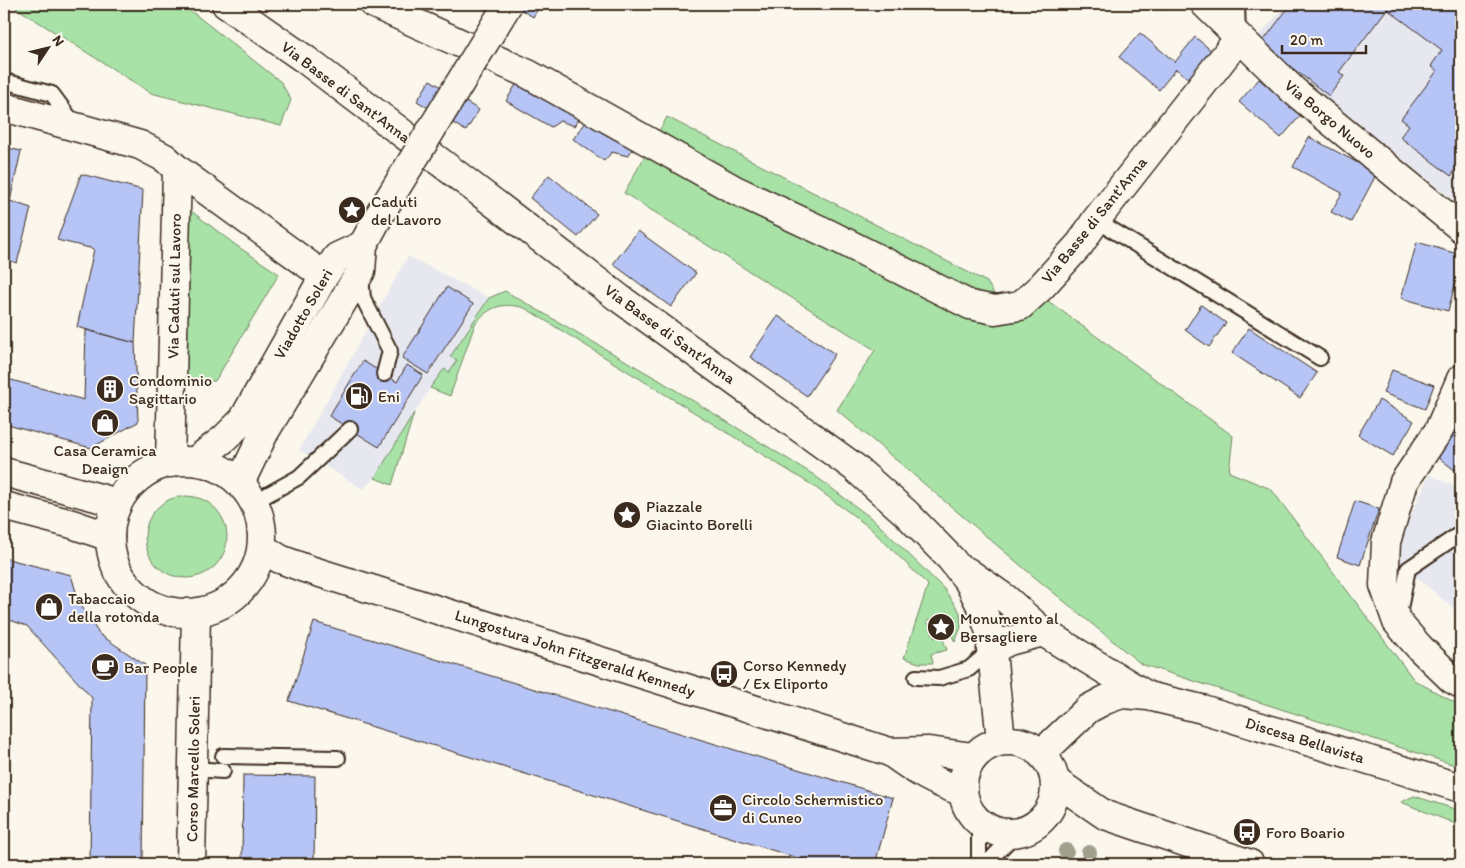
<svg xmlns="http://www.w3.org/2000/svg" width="1465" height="868" viewBox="0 0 1465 868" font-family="Itim,sans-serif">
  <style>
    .built { fill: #e7e8ef }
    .green { fill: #a8e2a7; stroke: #728662 }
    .building { fill: #b7c5f6; stroke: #3b2a1e }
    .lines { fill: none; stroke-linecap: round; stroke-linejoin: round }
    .service-casing { stroke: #3b2a1e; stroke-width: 18 }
    .minor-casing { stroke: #3b2a1e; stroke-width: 31 }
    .tertiary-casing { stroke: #3b2a1e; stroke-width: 31 }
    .secondary-casing { stroke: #3b2a1e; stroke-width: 31 }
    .service { stroke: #fbf7ec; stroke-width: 14 }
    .minor { stroke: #fbf7ec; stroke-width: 28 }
    .tertiary { stroke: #fbf7ec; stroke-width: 28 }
    .secondary { stroke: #fbf7ec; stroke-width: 28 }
    .secondary-bridge-casing { stroke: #3b2a1e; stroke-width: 31; stroke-linecap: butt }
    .secondary-bridge { stroke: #fbf7ec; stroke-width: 28 }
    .tree { fill: #a0a08d }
    .labels { text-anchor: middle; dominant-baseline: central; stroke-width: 4; stroke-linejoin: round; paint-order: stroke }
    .street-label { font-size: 16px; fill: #3b2a1e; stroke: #fbf7ec }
    .poi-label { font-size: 16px; fill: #3b2a1e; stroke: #fbf7ec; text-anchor: start }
  </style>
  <rect width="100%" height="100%" fill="#fbf7ec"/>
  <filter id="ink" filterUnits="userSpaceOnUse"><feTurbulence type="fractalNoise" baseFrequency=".02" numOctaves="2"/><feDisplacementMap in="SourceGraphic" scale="10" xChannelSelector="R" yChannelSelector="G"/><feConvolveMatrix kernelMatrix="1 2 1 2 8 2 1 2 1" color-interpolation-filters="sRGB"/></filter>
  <g filter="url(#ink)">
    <g class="built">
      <path d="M1287 4H1461V206L1252 43Z"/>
      <path d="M408 256 489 298 450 357 457 360 449 373 443 369 430 388 375 478 363 489 299 450Z"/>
      <path d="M1429 474 1461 490V613L1455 610 1393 557Z"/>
    </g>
    <g class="green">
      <path d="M10 4H182L281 82 291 100 281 126 151 93Z"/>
      <path d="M667 117 987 282 1009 319 1044 298 1233 436 1229 472 1271 489 1414 680 1461 706V767L1141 664 1032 575 837 410 875 350 624 193Z"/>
      <path d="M178 201 237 246 279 274 215 381H179Z"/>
      <path d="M505 291 659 380 814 475 875 521 944 589 960 612 961 627 955 642 950 632 955 629 946 613 927 621 935 638 941 634 947 650 931 654 933 663H919L904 658 928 585 869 527 812 485 525 308C503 302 489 306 475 324L450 396 430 388 444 369 449 372 457 360 450 357 489 298Z"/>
      <path d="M414 413 392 485 375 478Z"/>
      <circle cx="186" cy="537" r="41"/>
      <path d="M1414 796 1461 811V826L1401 802Z"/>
    </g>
    <g class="building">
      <path d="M512 4H541L533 17Z"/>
      <path d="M1154 4H1167L1161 10Z"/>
      <path d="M1291 4H1299L1304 8 1307 4H1461V162L1451 176 1400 137 1409 125 1401 119 1437 71 1431 66 1442 50 1387 9 1339 72 1344 76 1329 96 1261 44Z"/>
      <path d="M1140 33 1175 62 1195 37 1213 52 1190 80 1176 69 1159 90 1119 57Z"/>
      <path d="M520 78 583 113 574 126 560 121 551 127 506 101Z"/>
      <path d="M1259 79 1301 115 1281 138 1239 102Z"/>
      <path d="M430 80 479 110 466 131 417 101Z"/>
      <path d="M590 117 635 145 628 156 612 152 604 161 573 139Z"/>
      <path d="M1309 137 1377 173 1351 222 1331 212 1342 193 1293 167Z"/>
      <path d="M4 147 21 151 10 201 31 208 17 263 4 259Z"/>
      <path d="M81 174 143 190 135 343 77 327 94 249 57 240Z"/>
      <path d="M549 175 597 214 578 237 530 198Z"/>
      <path d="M638 231 696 273 671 307 613 264Z"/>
      <path d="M1417 242 1461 255V262L1448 311 1401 298Z"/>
      <path d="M447 287 473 304 428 374 402 358Z"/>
      <path d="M1201 305 1226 323 1209 347 1185 330Z"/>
      <path d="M778 316 835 354 807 396 750 357Z"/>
      <path d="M1249 328 1317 373 1300 398 1232 353Z"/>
      <path d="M86 330 135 343 138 422 91 448 4 424V378L84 400Z"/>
      <path d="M363 361 397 382 407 365 423 375 379 447 329 416Z"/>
      <path d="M1392 370 1434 385 1425 409 1383 393Z"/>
      <path d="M1379 400 1414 421 1393 456 1358 435Z"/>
      <path d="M1461 419V475L1434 454Z"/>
      <path d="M1355 501 1379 509 1360 565 1337 557Z"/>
      <path d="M4 558 71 575 79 602 99 634 145 665 143 864H90L92 698 27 626 4 618Z"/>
      <path d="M314 622 893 798 875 864H817L289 701Z"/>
      <path d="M243 775 315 776 314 864H242Z"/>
    </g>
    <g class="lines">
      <defs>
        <g id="service">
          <path d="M1237 4 1238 35"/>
          <path d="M4 81 52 94 75 125"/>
          <path d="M1096 220 1320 358"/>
          <path d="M361 277 363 298 390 351 384 374"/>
          <path d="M254 502 299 477 350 429"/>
          <path d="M1399 614 1408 569 1461 533"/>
          <path d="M916 677 939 678 969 669 991 650"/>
          <path d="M223 756 338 758"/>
          <path d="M193 769 223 771"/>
          <path d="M979 823V864"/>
          <path d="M986 864 1016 833"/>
        </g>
        <g id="minor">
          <path d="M226 4 306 60 619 298 854 467 906 513 951 559 969 582 981 606 990 632 1001 741"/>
          <path d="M374 4 528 74 735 190 831 235 970 305 995 310 1020 306 1041 287 1080 244 1096 220 1239 38"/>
          <path d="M1205 4 1294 91 1461 228"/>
          <path d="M1461 379 1439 430 1404 482 1386 542 1384 585 1397 622 1420 648 1452 679 1461 684"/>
          <path d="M170 463 177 169"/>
          <path d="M966 571 1006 599 1043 632 1146 695"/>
          <path d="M991 650 1009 641 1043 632"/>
          <path d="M1041 754 1088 709 1105 700 1122 694 1148 696 1202 709 1461 788"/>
        </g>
        <g id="tertiary">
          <path d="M4 107 140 145 165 158 177 169 324 276"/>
          <path d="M191 864 196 613"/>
        </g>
        <g id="secondary">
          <path d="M195 461 225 438 243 420 324 276 337 257 363 245"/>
          <circle cx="186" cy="537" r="76"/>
          <path d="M4 472 118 503"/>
          <path d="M240 483 264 433 361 271 363 245 380 214"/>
          <path d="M4 506 72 524 110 537"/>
          <path d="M262 548 280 559 304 568 890 752 929 751 973 757"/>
          <circle cx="1009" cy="787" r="46"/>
          <path d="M890 752C916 771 932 781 963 792"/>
          <path d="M1055 781 1105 815 1250 864"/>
        </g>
      </defs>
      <use href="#service" class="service-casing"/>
      <use href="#minor" class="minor-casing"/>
      <use href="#tertiary" class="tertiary-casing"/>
      <use href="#secondary" class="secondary-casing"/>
      <use href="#service" class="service"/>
      <use href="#minor" class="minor"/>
      <use href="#tertiary" class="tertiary"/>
      <use href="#secondary" class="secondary"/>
      <defs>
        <path id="secondary-bridge" d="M380 214 508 4"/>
      </defs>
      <use href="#secondary-bridge" class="secondary-bridge-casing"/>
      <use href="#secondary-bridge" class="secondary-bridge"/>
    </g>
    <g class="tree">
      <circle cx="1066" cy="851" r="8"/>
      <circle cx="1089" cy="853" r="8"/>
    </g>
  </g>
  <defs>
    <symbol id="sight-disc" viewBox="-11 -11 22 22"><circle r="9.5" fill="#3b2a1e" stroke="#fbf7ec"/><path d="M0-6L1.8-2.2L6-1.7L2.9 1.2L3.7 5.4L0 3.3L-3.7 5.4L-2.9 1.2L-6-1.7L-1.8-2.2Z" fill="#fff"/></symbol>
    <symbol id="building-disc" viewBox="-11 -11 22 22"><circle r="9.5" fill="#3b2a1e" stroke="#fbf7ec"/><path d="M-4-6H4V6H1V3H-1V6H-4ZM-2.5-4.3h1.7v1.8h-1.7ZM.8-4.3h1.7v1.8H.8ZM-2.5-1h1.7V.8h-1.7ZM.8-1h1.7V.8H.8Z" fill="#fff"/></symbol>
    <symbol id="fuel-disc" viewBox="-11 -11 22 22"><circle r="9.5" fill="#3b2a1e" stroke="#fbf7ec"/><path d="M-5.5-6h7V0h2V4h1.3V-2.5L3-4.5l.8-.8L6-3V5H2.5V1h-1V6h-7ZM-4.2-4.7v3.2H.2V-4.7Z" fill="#fff"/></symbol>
    <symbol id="shop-disc" viewBox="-11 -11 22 22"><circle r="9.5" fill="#3b2a1e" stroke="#fbf7ec"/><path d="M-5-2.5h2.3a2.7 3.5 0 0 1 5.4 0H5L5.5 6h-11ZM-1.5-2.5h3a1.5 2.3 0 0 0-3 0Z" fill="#fff"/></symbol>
    <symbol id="cafe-disc" viewBox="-11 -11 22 22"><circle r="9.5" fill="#3b2a1e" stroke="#fbf7ec"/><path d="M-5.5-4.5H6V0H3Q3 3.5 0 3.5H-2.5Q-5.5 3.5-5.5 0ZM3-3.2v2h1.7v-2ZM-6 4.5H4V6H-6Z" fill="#fff"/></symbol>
    <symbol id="bus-disc" viewBox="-11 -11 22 22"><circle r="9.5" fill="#3b2a1e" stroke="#fbf7ec"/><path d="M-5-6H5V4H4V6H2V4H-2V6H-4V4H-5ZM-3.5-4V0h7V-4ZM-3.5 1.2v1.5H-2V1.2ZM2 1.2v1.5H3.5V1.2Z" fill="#fff"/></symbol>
    <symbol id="office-disc" viewBox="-11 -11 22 22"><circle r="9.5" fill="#3b2a1e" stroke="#fbf7ec"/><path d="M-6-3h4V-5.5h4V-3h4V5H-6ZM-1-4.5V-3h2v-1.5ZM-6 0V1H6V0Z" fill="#fff"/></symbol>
  </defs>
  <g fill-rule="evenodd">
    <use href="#sight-disc" x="336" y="194" width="32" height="32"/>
    <use href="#building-disc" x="94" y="373" width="32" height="32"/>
    <use href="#fuel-disc" x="343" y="380" width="32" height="32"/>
    <use href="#shop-disc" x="89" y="407" width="32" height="32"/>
    <use href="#sight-disc" x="611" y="499" width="32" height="32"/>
    <use href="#shop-disc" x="33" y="591" width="32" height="32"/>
    <use href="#sight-disc" x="925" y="611" width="32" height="32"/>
    <use href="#cafe-disc" x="89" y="651" width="32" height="32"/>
    <use href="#bus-disc" x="708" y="658" width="32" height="32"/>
    <use href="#office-disc" x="707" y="792" width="32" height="32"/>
    <use href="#bus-disc" x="1231" y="816" width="32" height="32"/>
  </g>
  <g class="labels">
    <g class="street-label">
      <text transform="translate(346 92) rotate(37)">Via Basse di Sant'Anna</text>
      <text transform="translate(1330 119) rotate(40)">Via Borgo Nuovo</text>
      <text transform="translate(1094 220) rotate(-51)">Via Basse di Sant'Anna</text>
      <text transform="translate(174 286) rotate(-89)">Via Caduti sul Lavoro</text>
      <text transform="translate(303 314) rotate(-60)">Viadotto Soleri</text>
      <text transform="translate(670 334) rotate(36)">Via Basse di Sant'Anna</text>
      <text transform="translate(575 653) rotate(18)">Lungostura John Fitzgerald Kennedy</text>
      <text transform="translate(1305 740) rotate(17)">Discesa Bellavista</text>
      <text transform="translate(193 769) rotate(-89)">Corso Marcello Soleri</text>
    </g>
    <g class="poi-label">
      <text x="371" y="201">Caduti<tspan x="371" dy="18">del Lavoro</tspan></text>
      <text x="129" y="380">Condominio<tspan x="129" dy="18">Sagittario</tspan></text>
      <text x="378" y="396">Eni</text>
      <text x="105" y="450" text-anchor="middle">Casa Ceramica<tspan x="105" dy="18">Deaign</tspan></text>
      <text x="646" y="506">Piazzale<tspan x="646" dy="18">Giacinto Borelli</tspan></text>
      <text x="68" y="598">Tabaccaio<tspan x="68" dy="18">della rotonda</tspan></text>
      <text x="960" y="618">Monumento al<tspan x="960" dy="18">Bersagliere</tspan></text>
      <text x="743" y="665">Corso Kennedy<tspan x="743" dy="18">/ Ex Eliporto</tspan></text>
      <text x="124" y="667">Bar People</text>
      <text x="742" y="799">Circolo Schermistico<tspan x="742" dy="18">di Cuneo</tspan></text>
      <text x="1266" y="832">Foro Boario</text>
    </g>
  </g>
  <rect width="1465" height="868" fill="none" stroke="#fbf7ec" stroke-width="20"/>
  <rect x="10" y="10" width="1445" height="848" fill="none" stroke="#3b2a1e" stroke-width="2" filter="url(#ink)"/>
  <g transform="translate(48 48) rotate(55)" stroke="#fbf7ec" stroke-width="4" paint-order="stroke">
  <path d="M0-4L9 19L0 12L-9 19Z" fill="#3b2a1e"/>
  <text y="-8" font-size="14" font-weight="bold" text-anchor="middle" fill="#3b2a1e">N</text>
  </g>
  <path d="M1282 45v8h84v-8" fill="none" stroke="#3b2a1e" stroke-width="2.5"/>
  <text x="1290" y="45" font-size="15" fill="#3b2a1e" stroke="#fbf7ec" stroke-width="4" paint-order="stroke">20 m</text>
</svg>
